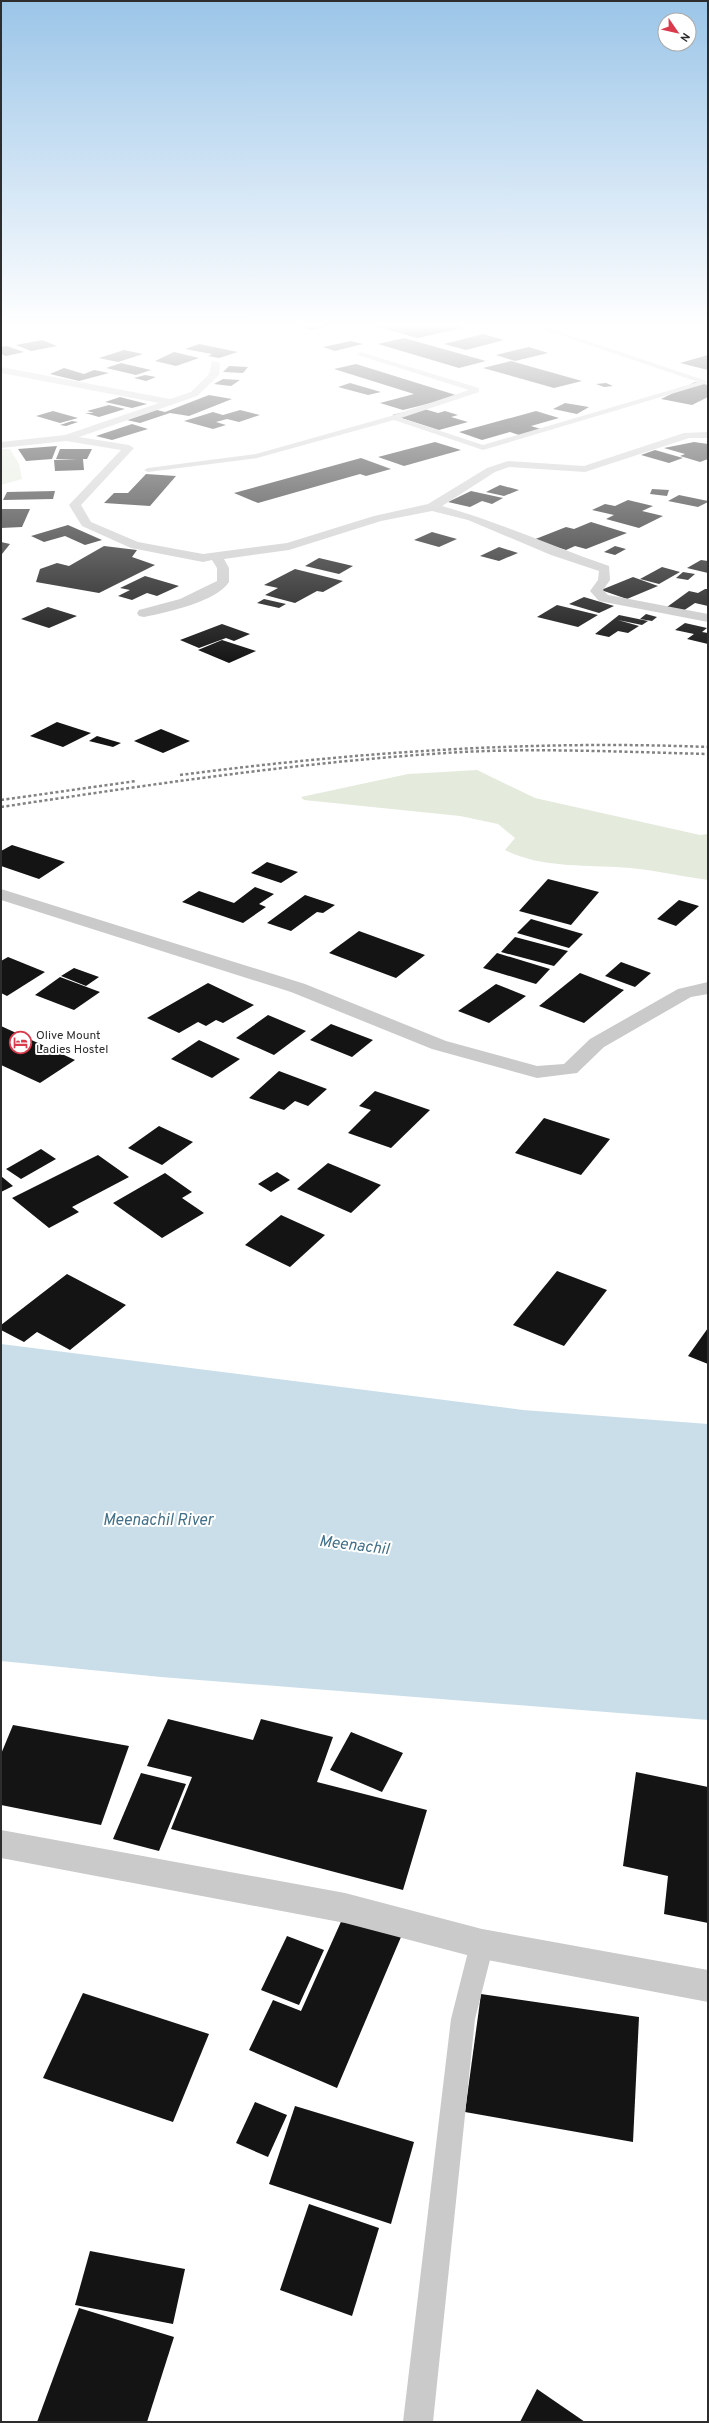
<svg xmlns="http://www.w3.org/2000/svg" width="709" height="2423" viewBox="0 0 709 2423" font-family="Overpass,sans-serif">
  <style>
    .green { fill: #e4eadc }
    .water { fill: #c9dee9 }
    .building { fill: #141414 }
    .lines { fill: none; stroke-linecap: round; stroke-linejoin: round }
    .lane { fill: #cacaca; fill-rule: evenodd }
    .street { fill: #cacaca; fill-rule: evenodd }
    .rail { stroke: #828282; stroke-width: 2.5; stroke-dasharray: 3 2.5; stroke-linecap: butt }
    .labels { text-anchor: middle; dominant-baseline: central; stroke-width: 4; stroke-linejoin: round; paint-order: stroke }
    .poi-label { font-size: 12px; fill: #2d2d2d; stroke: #fff; text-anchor: start }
    .near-water-label { font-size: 16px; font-style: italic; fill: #41708a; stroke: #fff }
  </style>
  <rect width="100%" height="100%" fill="#fff"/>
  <g class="green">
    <path d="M672 325H708V334Z"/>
    <path d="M1 449H10L19 464 22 479 1 485Z"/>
    <path d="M477 770 535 798 700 835 708 834V880C678 876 647 868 616 867 579 865 539 867 505 850L515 838 498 824 460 816 304 800 301 797 408 774Z"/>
  </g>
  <path class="water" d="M1 1344 523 1410 708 1424V1720L161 1677 1 1661Z"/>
  <g class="building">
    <path d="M294 325H319L326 327 311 330Z"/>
    <path d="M371 325H452L463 328 417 338Z"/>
    <path d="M483 334 504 340 466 350 444 344Z"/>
    <path d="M404 338 486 361 459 368 378 344Z"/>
    <path d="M42 340 57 346 31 351 16 345Z"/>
    <path d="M351 341 363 344 335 351 323 347Z"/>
    <path d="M199 344 238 352 219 358 208 356 212 354 185 349Z"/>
    <path d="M7 346 24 352 6 356 1 354V347Z"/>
    <path d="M529 347 548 353 515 361 496 355Z"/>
    <path d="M124 350 143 354 118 362 99 358Z"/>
    <path d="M174 352 199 358 176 366 155 361Z"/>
    <path d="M708 355V370L680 363Z"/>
    <path d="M511 361 582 381 554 388 483 368Z"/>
    <path d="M121 363 151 370 136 375 106 368Z"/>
    <path d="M356 364 459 396 403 410 380 403 414 394 334 369Z"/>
    <path d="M229 366 248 367 243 373 223 372Z"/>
    <path d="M64 368 84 374 94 370 109 373 79 381 50 374Z"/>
    <path d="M145 375 156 377 146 381 134 378Z"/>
    <path d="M223 379 240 380 231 386 214 384Z"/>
    <path d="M695 382 708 385V397L692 405 661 399Z"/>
    <path d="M350 383 381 392 368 395 338 387Z"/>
    <path d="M606 383 613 386 604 387 596 384Z"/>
    <path d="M209 395 232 399 189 416 170 413 140 423 127 420 157 410 165 412Z"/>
    <path d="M120 397 147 404 132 408 105 402Z"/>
    <path d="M565 403 589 407 577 414 553 409Z"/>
    <path d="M109 405 125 409 99 417 85 413H94L87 411Z"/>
    <path d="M421 408 438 413 445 411 458 415 451 417 468 422 439 430 392 415Z"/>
    <path d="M240 410 260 415 239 422 227 419 216 422 226 425 213 429 184 421 213 412 223 415Z"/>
    <path d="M53 411 78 418 60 423 36 416Z"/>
    <path d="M536 411 559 418 531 426 544 430 522 436 510 432 482 440 459 432Z"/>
    <path d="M72 421 78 422 66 426 60 425Z"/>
    <path d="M132 424 148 429 112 440 96 436Z"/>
    <path d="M435 442 461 450 404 466 378 457Z"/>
    <path d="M694 442 708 444V459L700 462 680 456 685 454 664 448Z"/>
    <path d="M57 446 52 459 26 461 18 449Z"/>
    <path d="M60 449H92L87 459H83L84 470 55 471 54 460 77 459H56Z"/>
    <path d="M655 450 683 458 669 463 641 455Z"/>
    <path d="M361 458 391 469 366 476 360 474 258 503 234 493Z"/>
    <path d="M146 474 176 476 150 506 104 503 114 493H128Z"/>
    <path d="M500 485 519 490 504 496 486 492Z"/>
    <path d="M652 489 669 490 667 496 650 494Z"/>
    <path d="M55 491 53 499 3 500 7 492Z"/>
    <path d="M471 491 503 498 492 504 482 501 470 507 448 502Z"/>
    <path d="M679 495 708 501V502L698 507 668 501Z"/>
    <path d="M628 500 653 506 642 511 663 516 639 528 606 519 614 515 592 510 605 504 615 506Z"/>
    <path d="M1 509H30L22 527 1 528Z"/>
    <path d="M591 522 627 533 586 549 575 546 566 550 533 540 566 527 574 529Z"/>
    <path d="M68 525 102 540 85 545 65 536 44 542 31 536Z"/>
    <path d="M432 532 457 539 439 547 414 540Z"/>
    <path d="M1 542 10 544 2 554H1Z"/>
    <path d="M104 546 137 550 132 557 155 565 99 593 36 582 40 569 57 563 69 566Z"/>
    <path d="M615 546 626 549 615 555 604 552Z"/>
    <path d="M499 547 518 553 499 561 480 556Z"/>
    <path d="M319 558 353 566 339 574 305 566Z"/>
    <path d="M701 560 708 561V573L687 568Z"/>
    <path d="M662 567 680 572 659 584 640 579Z"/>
    <path d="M295 569 343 581 323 592 317 591 295 603 265 595 278 588 264 585Z"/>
    <path d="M683 572 695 574 688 580 676 578Z"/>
    <path d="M145 576 179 586 157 596 147 593 132 600 118 596 130 590 120 588Z"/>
    <path d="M633 577 658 586 627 599 601 590Z"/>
    <path d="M705 589H708V606L695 603 683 611 667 607 689 591 698 593Z"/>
    <path d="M584 597 614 606 599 613 569 604Z"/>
    <path d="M264 599 286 604 279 608 257 603Z"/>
    <path d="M557 605 598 615 578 627 537 617Z"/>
    <path d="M48 607 77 616 49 628 21 619Z"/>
    <path d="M646 614 657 617 652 621 640 619Z"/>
    <path d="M619 615 648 621 642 625 618 620 639 626 628 633 618 631 609 637 595 634Z"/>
    <path d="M685 623 707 628 702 632 708 633V644L687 639 694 634 675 630Z"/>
    <path d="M222 624 250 634 234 641 226 638 199 648 180 640Z"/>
    <path d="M222 640 256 651 229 663 198 650Z"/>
    <path d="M57 722 91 733 63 747 30 736Z"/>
    <path d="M161 729 190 741 163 753 134 741Z"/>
    <path d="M97 736 121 743 113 747 89 741Z"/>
    <path d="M12 845 65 862 39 879 1 866V851Z"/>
    <path d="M267 862 298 872 281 883 251 873Z"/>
    <path d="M548 879 599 892 571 925 519 911Z"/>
    <path d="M255 887 274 894 259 904 266 907 243 923 182 902 199 891 234 903Z"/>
    <path d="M305 895 335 905 323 913 317 912 291 931 267 923Z"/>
    <path d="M679 900 699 906 676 926 657 919Z"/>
    <path d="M531 919 583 934 569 948 517 933Z"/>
    <path d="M359 931 425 955 396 978 329 953Z"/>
    <path d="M515 937 568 951 554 966 501 952Z"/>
    <path d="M497 953 550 969 536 984 483 968Z"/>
    <path d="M8 957 45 972 7 996 1 993V961Z"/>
    <path d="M621 962 651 973 635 987 605 976Z"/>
    <path d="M74 968 99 977 86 986 61 976Z"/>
    <path d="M580 973 624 990 584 1023 539 1006Z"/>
    <path d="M60 977 100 992 74 1010 35 995Z"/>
    <path d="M208 983 254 1005 223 1023 216 1020 206 1026 198 1022 179 1033 147 1018Z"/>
    <path d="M496 984 526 996 489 1023 458 1011Z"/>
    <path d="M268 1015 306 1031 274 1055 236 1038Z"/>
    <path d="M331 1024 373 1040 352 1057 310 1040Z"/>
    <path d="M1 1026 75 1060 40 1083 1 1065Z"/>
    <path d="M199 1040 240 1059 212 1078 171 1059Z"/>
    <path d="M279 1071 327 1089 308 1106 295 1101 284 1110 249 1098Z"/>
    <path d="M375 1091 430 1110 391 1148 348 1133 371 1110 359 1106Z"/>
    <path d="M544 1118 610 1139 581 1175 515 1153Z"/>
    <path d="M159 1126 193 1142 162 1165 128 1148Z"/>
    <path d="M41 1149 56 1159 21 1179 6 1169Z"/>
    <path d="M98 1155 129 1177 72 1207 79 1212 49 1228 12 1198Z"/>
    <path d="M328 1163 381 1185 351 1213 297 1189Z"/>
    <path d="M277 1172 290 1180 271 1192 258 1184Z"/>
    <path d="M165 1173 192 1192 182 1198 204 1213 162 1238 113 1203Z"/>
    <path d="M1 1176 13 1186 1 1192Z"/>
    <path d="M281 1215 325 1235 290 1267 245 1245Z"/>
    <path d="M557 1271 607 1290 564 1346 513 1325Z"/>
    <path d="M67 1274 126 1305 70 1350 37 1332 24 1342 1 1330V1325Z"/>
    <path d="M708 1328V1364L688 1356Z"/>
    <path d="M168 1719 253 1740 261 1719 333 1737 317 1782 427 1810 403 1890 171 1829 192 1777 147 1766Z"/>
    <path d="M13 1725 129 1746 101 1825 1 1805V1754Z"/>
    <path d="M351 1732 403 1753 382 1792 330 1770Z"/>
    <path d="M636 1772 708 1787V1923L664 1914 668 1876 623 1866Z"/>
    <path d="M141 1773 186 1784 159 1851 113 1839Z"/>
    <path d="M344 1915 401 1937 337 2088 249 2050 273 2000 301 2011Z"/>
    <path d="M287 1936 324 1950 299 2005 261 1990Z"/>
    <path d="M83 1993 209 2034 173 2122 43 2078Z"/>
    <path d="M481 1994 639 2017 633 2142 465 2112Z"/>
    <path d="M255 2102 287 2115 268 2157 236 2143Z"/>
    <path d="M295 2106 414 2142 391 2224 269 2184Z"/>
    <path d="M309 2204 379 2228 352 2316 280 2290Z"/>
    <path d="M90 2251 185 2269 173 2324 75 2305Z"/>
    <path d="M79 2308 174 2337 147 2422H37Z"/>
    <path d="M537 2389 585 2422H520Z"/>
  </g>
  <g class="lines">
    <g class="lane">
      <path d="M531 325H539L707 381 708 383 483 450 394 420 257 458 148 472 144 470 148 468 256 454 391 416 469 390 358 355 360 352 479 388V392L401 418 483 445 698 382Z"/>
      <path d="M482 1933 490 1936 494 1944 475 2019 433 2422H403L451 2019 470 1944 474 1936Z"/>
    </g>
    <g class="street">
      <path d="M212 361 220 363 219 375 197 396 79 437 129 445 134 448 81 505 91 522 138 542 203 554 287 543 374 516 428 504 487 468 508 461 584 466 684 433 708 432V438H689L585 472 509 467 495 472 442 506C499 522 553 547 609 566L610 580 603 590 608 595 708 614V622L599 601 590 591 598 580 599 571 551 555 468 520 432 511 381 521 289 550 224 559 229 568V582C216 602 167 612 144 617L139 616 137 613 139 610 180 599 217 581V568L212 560 203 562 131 548 82 526 69 505 121 450 66 441 1 448V442L65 435 159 403 1 373V367L170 399 191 392 209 374Z"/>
      <path d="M1 889 305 984 446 1041 537 1066 564 1064 590 1039 678 989 708 982V994L691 997 604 1047 577 1073 537 1078 432 1049 291 992 1 900Z"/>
      <path d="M1 1830 345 1893 482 1929 708 1970V2002L482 1959 345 1923 1 1858Z"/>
    </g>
    <g class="rail">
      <path d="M180 775C356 752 531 740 708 747"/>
      <path d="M1 800 136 781"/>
      <path d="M1 807C154 784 307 761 462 752 544 748 626 752 708 754"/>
    </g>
  </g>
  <linearGradient id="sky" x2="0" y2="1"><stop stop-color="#9bc5e8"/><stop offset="0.49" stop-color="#fff"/><stop offset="1" stop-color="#fff" stop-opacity="0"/></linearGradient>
  <rect width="709" height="664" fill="url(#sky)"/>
  <defs>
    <symbol id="hotel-ring" viewBox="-11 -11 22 22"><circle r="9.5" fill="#fff" stroke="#da3a4c" stroke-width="1.5"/><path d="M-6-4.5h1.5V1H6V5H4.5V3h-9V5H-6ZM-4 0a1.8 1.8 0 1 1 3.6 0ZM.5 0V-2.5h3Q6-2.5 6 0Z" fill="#da3a4c"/></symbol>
  </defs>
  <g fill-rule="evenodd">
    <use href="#hotel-ring" x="8" y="1030" width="25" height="25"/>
  </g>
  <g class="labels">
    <g class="poi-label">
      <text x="36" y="1036">Olive Mount<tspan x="36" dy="14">Ladies Hostel</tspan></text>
    </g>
    <g class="near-water-label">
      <text x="158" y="1521">Meenachil River</text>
      <text transform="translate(354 1546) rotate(7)">Meenachil</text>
    </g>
  </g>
  <rect width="709" height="2423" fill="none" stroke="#2d2d2d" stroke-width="4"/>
  <g transform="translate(677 32) rotate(124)"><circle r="19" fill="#ffffff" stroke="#ababab"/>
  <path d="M0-3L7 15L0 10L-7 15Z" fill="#da3a4c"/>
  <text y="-6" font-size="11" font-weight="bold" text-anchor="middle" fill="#2d2d2d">N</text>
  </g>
</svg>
